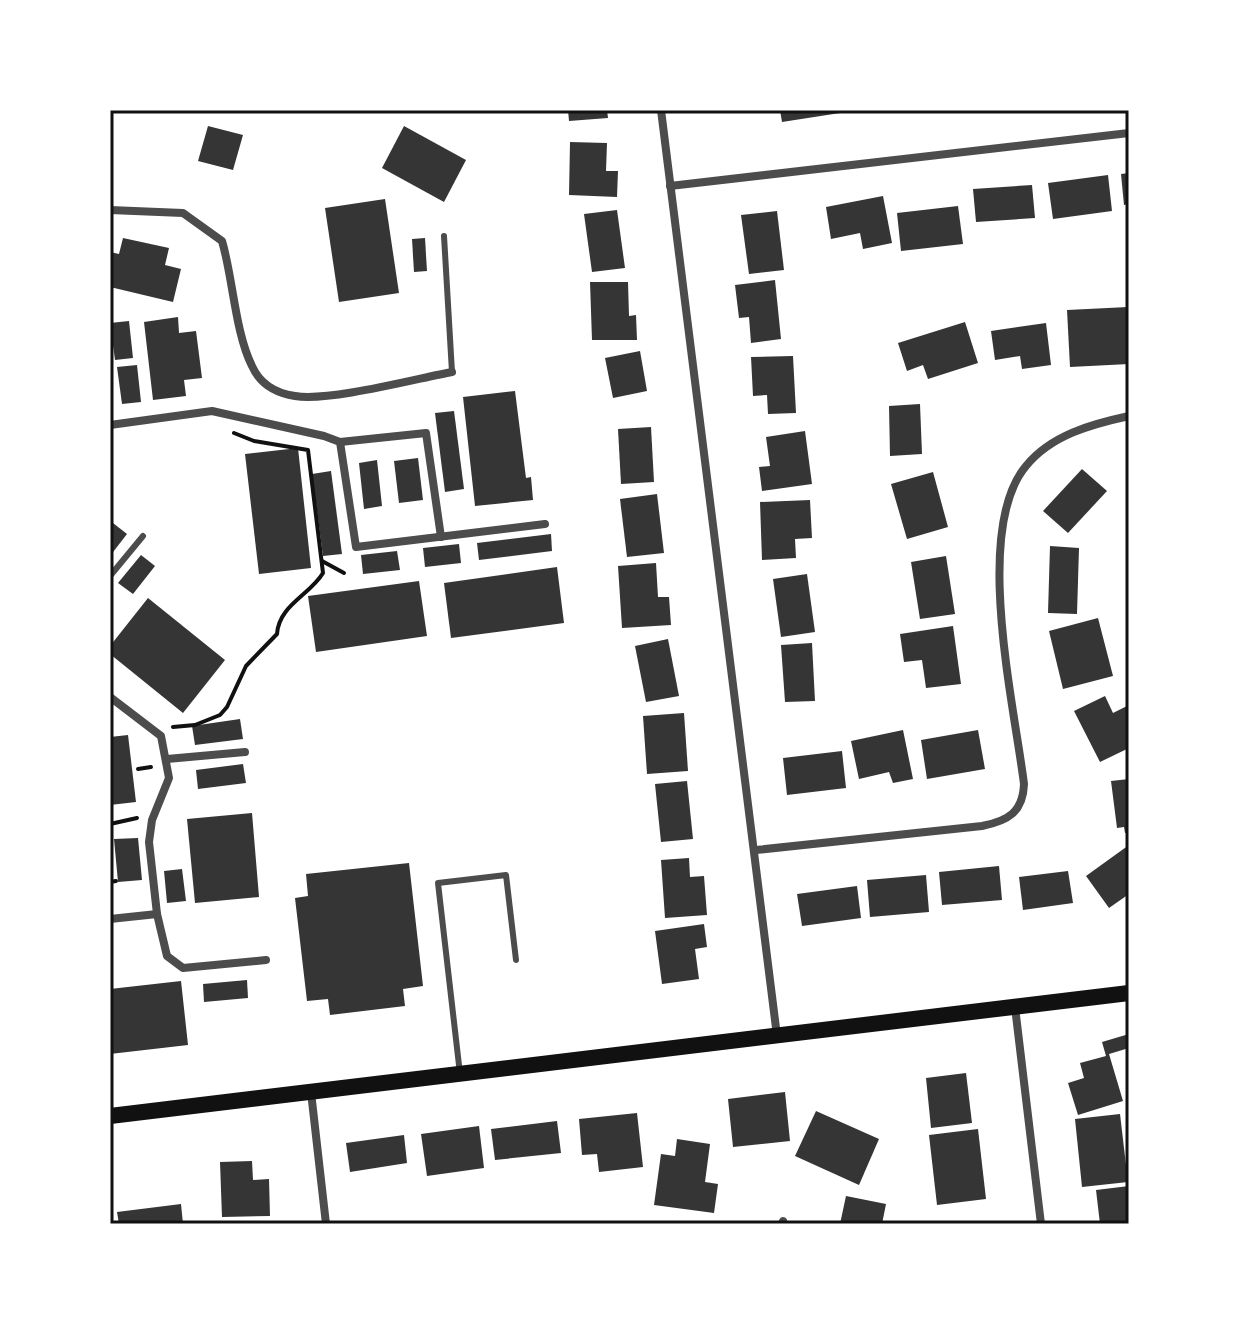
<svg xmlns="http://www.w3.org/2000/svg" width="1239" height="1334" viewBox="0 0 1239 1334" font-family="Quicksand,sans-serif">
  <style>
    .building { fill: #353535 }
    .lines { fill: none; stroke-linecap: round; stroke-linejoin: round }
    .path { stroke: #111; stroke-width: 4 }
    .service { stroke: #4c4c4c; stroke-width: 6 }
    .minor { stroke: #4c4c4c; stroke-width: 8 }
    .secondary { stroke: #111; stroke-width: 16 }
    .neatline { fill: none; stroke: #111; stroke-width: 3 }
  </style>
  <rect width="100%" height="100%" fill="#fff"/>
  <g class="building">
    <path d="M568 110H607L608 118 569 121Z"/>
    <path d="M780 110H840V113L782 122Z"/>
    <path d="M208 126 243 135 233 170 198 161Z"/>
    <path d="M404 126 466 160 444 202 382 168Z"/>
    <path d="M570 142 607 143 606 171H618L617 197 569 195Z"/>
    <path d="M1129 173V204L1124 205 1121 174Z"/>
    <path d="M1108 175 1112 211 1053 219 1048 183Z"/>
    <path d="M1032 185 1035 218 976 222 973 189Z"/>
    <path d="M883 196 892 243 863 249 860 233 831 239 826 207Z"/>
    <path d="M385 199 399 293 339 302 325 208Z"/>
    <path d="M958 206 963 244 901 251 897 213Z"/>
    <path d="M617 210 625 268 592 272 584 214Z"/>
    <path d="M777 211 784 270 749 274 741 215Z"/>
    <path d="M123 238 169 248 165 265 181 269 173 302 110 287V252L119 254Z"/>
    <path d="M425 238 427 271 414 272 412 239Z"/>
    <path d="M775 280 781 339 751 343 749 317 739 318 735 285Z"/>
    <path d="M590 282H628L629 316 636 315 637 340H592Z"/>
    <path d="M1128 307 1129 364 1070 367 1067 310Z"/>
    <path d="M178 317 179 333 196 331 202 378 184 380 186 396 153 400 144 322Z"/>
    <path d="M129 321 133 358 115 360 110 323Z"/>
    <path d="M965 322 978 363 928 379 923 365 907 371 898 343Z"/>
    <path d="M1046 323 1051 365 1022 369 1020 356 995 360 991 331Z"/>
    <path d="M640 351 647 391 613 398 605 358Z"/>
    <path d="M793 356 796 413 768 414 767 395 753 396 751 357Z"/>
    <path d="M137 365 141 402 122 404 117 367Z"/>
    <path d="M515 391 526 478 531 477 533 500 475 506 463 397Z"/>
    <path d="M920 404 922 454 890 456 889 406Z"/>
    <path d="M454 411 464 489 445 492 435 413Z"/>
    <path d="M651 427 654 482 621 484 618 429Z"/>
    <path d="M805 431 812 484 762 491 759 467 770 466 766 437Z"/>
    <path d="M298 448 311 568 259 574 245 454Z"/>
    <path d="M418 458 423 500 399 503 394 461Z"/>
    <path d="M377 460 382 506 364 509 359 463Z"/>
    <path d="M1082 469 1107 491 1068 533 1043 511Z"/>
    <path d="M331 471 342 554 323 556 312 474Z"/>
    <path d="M933 472 948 527 907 539 891 484Z"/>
    <path d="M657 494 664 553 627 557 620 499Z"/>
    <path d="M810 500 812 538 795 539 796 558 762 560 760 502Z"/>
    <path d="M113 523 127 534 110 556V526Z"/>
    <path d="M551 534 552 551 479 560 477 543Z"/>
    <path d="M459 544 461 563 425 567 423 548Z"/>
    <path d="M1050 546 1079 548 1077 614 1048 613Z"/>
    <path d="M397 551 400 570 363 574 361 555Z"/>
    <path d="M141 555 155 566 133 594 118 583Z"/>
    <path d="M946 556 955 614 920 619 911 562Z"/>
    <path d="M656 563 658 597H669L671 625 622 628 618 566Z"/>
    <path d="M557 567 564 623 451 638 444 583Z"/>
    <path d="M807 574 815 632 781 637 773 579Z"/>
    <path d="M419 581 427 636 316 652 308 596Z"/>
    <path d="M148 598 225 660 183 713 110 654V646Z"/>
    <path d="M1098 618 1113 676 1063 689 1049 631Z"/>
    <path d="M953 626 961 684 926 688 922 660 904 662 900 634Z"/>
    <path d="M668 639 679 696 646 702 635 646Z"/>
    <path d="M812 643 815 701 785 702 781 645Z"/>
    <path d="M1105 696 1113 713 1129 705V748L1100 762 1074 711Z"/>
    <path d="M684 713 688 771 647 774 643 716Z"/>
    <path d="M240 719 243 739 195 745 192 726Z"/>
    <path d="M903 730 913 779 893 783 889 772 859 779 851 741Z"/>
    <path d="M978 730 985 769 927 779 921 740Z"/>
    <path d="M128 735 136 802 110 805V737Z"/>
    <path d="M842 751 846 788 787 795 783 758Z"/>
    <path d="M243 764 246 783 198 789 196 770Z"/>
    <path d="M1129 779V832L1125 833 1124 827 1117 828 1111 781Z"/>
    <path d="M687 781 693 839 661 842 655 784Z"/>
    <path d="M252 813 259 897 195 903 187 819Z"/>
    <path d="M138 838 142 880 118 882 114 839Z"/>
    <path d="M1129 845V894L1109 908 1086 876Z"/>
    <path d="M689 858 690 877 704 876 707 915 665 918 661 860Z"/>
    <path d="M409 863 423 986 403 989 405 1006 330 1015 328 999 307 1001 295 898 308 896 306 874Z"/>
    <path d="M999 866 1002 900 942 905 939 872Z"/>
    <path d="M182 869 186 901 167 903 164 871Z"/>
    <path d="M1068 871 1073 903 1023 910 1019 877Z"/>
    <path d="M926 875 929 912 870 917 867 880Z"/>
    <path d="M857 886 861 918 802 926 797 894Z"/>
    <path d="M704 924 707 947 695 949 699 979 662 984 655 931Z"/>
    <path d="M247 980 248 998 204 1002 203 984Z"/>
    <path d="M181 981 188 1045 110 1054V989Z"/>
    <path d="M1129 1034V1048L1109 1054 1123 1101 1078 1115 1068 1083 1084 1078 1080 1063 1106 1056 1102 1042Z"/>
    <path d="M966 1073 972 1123 931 1128 926 1078Z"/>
    <path d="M785 1092 790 1141 733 1147 728 1099Z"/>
    <path d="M816 1111 879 1139 859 1185 795 1156Z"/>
    <path d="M637 1113 643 1167 599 1172 597 1154 582 1155 579 1119Z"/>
    <path d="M1120 1114 1128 1182 1082 1187 1075 1119Z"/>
    <path d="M557 1121 561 1153 495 1160 491 1129Z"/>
    <path d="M479 1126 484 1168 427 1176 421 1134Z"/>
    <path d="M978 1129 986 1199 937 1205 929 1135Z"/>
    <path d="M404 1135 407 1163 350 1172 346 1143Z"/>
    <path d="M677 1139 710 1144 705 1182 718 1184 714 1213 654 1205 661 1154 675 1156Z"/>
    <path d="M252 1161 253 1180 269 1179 270 1216 222 1217 220 1162Z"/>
    <path d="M1129 1186V1224H1100L1096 1190Z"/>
    <path d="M846 1196 886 1204 882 1224H840Z"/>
    <path d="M181 1204 183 1224H119L117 1212Z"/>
  </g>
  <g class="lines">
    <g class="path">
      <path d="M322 561 344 573"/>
      <path d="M173 727 195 725 220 715 227 707 246 666 277 634C279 605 310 595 323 573L308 450 254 441 234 433"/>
      <path d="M138 769 151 767"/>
      <path d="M110 824 137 818"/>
      <path d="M110 882 116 881"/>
    </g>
    <g class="service">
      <path d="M444 236 452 372"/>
      <path d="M110 576 143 536"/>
      <path d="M460 1074 438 883 506 875 516 960"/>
    </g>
    <g class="minor">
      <path d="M661 110 777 1036"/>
      <path d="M670 186 1129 133"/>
      <path d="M110 210 183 213 222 241C233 278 235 332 252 366 260 384 275 393 295 396 328 402 415 379 452 372"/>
      <path d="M110 425 212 411 324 436 340 442 356 547 545 524"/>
      <path d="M340 442 426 433 441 537"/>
      <path d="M110 697 161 736 169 778 152 820 149 842 157 914 110 919"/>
      <path d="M167 759 245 752"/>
      <path d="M756 850 982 826C1008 821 1023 812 1024 784 1014 704 973 529 1026 466 1051 435 1092 424 1129 416"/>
      <path d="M157 914 167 956 183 968 266 960"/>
      <path d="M1015 1007 1041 1224"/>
      <path d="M311 1092 326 1224"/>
      <path d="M782 1224 783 1221"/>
    </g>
    <path class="secondary" d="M110 1116 1129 993"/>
  </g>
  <rect width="1239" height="1334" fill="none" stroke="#ffffff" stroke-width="224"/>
  <rect x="112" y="112" width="1015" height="1110" class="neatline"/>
</svg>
